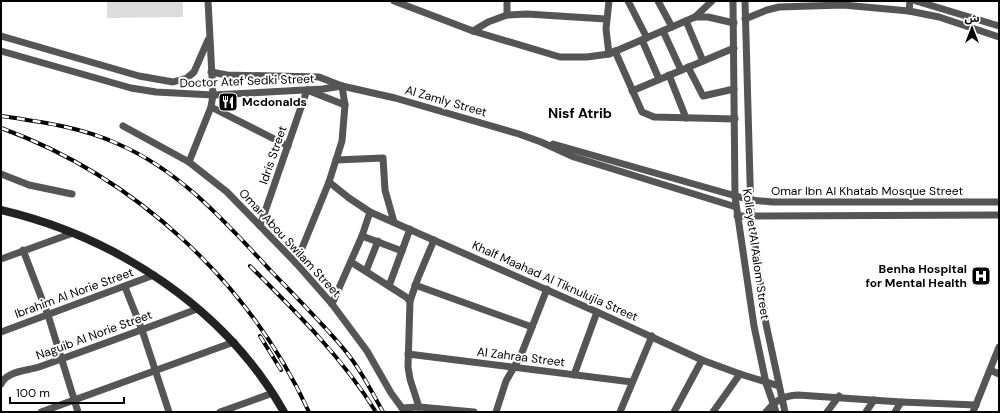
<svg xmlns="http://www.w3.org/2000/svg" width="1000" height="413" viewBox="0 0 1000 413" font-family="'DM Sans','Noto Sans Arabic',sans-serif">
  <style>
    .green { fill: #dcdcdc }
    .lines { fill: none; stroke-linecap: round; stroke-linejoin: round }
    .minor { stroke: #555; stroke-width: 7 }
    .secondary { stroke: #222; stroke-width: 8 }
    .rail-casing { stroke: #000; stroke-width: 4 }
    .rail { stroke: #fff; stroke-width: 2.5; stroke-dasharray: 8; stroke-linecap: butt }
    .labels { text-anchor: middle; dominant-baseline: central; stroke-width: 4; stroke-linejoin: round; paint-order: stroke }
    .street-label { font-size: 12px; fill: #000; stroke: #fff }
    .poi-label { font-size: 12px; font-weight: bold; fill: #000; stroke: #fff; text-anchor: start }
    .quarter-label { font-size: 14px; font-weight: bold; fill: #000; stroke: #fff }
  </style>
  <rect width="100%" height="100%" fill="#fff"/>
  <path class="green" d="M107 1H183V17L107 18Z"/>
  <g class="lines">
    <g class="minor">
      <path d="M394 1 473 31 560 57H587L609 54 695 17 712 1"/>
      <path d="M507 1V15"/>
      <path d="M609 1 606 29 609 54"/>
      <path d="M628 1 647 38"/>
      <path d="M658 1 672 27"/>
      <path d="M733 1 735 197 754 326 766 383 776 412"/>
      <path d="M745 1 751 216 766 324 785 412"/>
      <path d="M916 1 999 26"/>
      <path d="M909 11 910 1"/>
      <path d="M695 17H708L734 23"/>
      <path d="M745 19 767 10 779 7 843 5 909 11 939 17 999 37"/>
      <path d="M686 21 703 61"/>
      <path d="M473 31 488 22 507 15 527 14 606 19"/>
      <path d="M663 31 681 70"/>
      <path d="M1 36 139 76 173 82 187 78 194 72 208 40"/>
      <path d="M642 40 659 79"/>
      <path d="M1 51 131 88 156 92 213 95 323 89 342 86"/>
      <path d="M615 51 642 112 654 117 735 119"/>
      <path d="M688 67 703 96 734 89"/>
      <path d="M211 72 227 75 319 77 342 86 395 98 519 134 541 142 574 157 736 207"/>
      <path d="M669 75 686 118"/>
      <path d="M632 91 734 48"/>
      <path d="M211 107 288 146"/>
      <path d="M123 126 189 162 227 192 296 263 332 304 367 351 391 393 405 412"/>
      <path d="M553 144 750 200 773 202H999"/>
      <path d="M336 160 383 158 385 190 394 222"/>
      <path d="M189 162 211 107 213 95 208 1"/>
      <path d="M1 174 29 185 72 194"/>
      <path d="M329 182 349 198 370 212 597 312 702 360 740 374 779 386"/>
      <path d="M737 216 999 215"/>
      <path d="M260 226 307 90 345 105"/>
      <path d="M362 236 402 251"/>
      <path d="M23 250 48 315 78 412"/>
      <path d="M1 259 73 233"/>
      <path d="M351 262 406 297 410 301 408 367 410 379 419 407"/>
      <path d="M296 263 329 182 342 141 345 105 342 86"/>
      <path d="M366 271 378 241"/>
      <path d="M415 285 532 327"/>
      <path d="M389 286 410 229"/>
      <path d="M125 287 142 330 169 412"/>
      <path d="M410 301 418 278 434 240"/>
      <path d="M332 304 362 236 370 212"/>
      <path d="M1 332 154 275"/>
      <path d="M408 354 632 382"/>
      <path d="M990 370 999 374"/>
      <path d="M574 375 597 312"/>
      <path d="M1 384C7 371 26 371 39 367 92 348 145 329 197 309"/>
      <path d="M402 408 419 407 474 412"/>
      <path d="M41 412 234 342"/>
      <path d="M220 412 273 393"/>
      <path d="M496 412 506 381 521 355 547 289"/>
      <path d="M620 412 652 336"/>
      <path d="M674 412 702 360"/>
      <path d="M713 412 740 374"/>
      <path d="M766 412C776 400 783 396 798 395L901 402"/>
      <path d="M827 412 839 396"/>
      <path d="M866 412 874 400"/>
      <path d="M895 412 901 402 976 405"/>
      <path d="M973 412 999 347"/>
    </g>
    <path class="secondary" d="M1 210C116 237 225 308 284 412"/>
    <defs>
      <g id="rail">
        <path d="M1 116C41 122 81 127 118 144 181 171 225 222 271 271 295 296 320 321 343 348 359 367 371 390 383 412"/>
        <path d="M1 128C136 177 249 282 309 412"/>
        <path d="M250 266C296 312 342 357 376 412"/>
        <path d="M260 336 281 370"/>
      </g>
    </defs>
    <use href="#rail" class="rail-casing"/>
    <use href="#rail" class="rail"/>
  </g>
  <defs>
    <symbol id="restaurant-square" viewBox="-11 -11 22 22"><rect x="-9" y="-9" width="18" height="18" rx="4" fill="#000" stroke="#fff"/><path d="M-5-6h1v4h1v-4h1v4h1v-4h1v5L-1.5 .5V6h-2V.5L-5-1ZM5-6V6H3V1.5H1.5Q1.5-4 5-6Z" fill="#fff"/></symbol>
    <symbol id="hospital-square" viewBox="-11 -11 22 22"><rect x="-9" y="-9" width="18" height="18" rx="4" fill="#000" stroke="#fff"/><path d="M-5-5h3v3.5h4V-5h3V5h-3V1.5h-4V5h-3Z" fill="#fff"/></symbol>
  </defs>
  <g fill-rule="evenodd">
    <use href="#restaurant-square" x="217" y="91" width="22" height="22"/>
    <use href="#hospital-square" x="970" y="265" width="22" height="22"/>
  </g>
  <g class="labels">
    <g class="street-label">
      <text transform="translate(247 81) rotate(-2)">Doctor Atef Sedki Street</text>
      <text transform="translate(446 101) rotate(16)">Al Zamly Street</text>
      <text transform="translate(273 155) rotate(-71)">Idris Street</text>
      <text x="867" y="191">Omar Ibn Al Khatab Mosque Street</text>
      <text transform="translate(290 243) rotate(47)">Omar Abou Swilam Street</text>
      <text transform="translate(756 254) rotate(82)">Kolleyet Al Aalom Street</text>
      <text transform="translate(555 281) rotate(24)">Khalf Maahad Al Tiknulujia Street</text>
      <text transform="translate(74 293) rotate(-20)">Ibrahim Al Norie Street</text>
      <text transform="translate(94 335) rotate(-20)">Naguib Al Norie Street</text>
      <text transform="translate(521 357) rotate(7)">Al Zahraa Street</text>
    </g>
    <g class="poi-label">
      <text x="242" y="102">Mcdonalds</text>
      <text x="967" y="269" text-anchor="end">Benha Hospital<tspan x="967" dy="14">for Mental Health</tspan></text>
    </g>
    <g class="quarter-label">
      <text x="580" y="113">Nisf Atrib</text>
    </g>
  </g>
  <rect width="1000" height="413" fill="none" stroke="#000000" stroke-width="4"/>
  <g transform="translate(972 28)" stroke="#ffffff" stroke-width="3" paint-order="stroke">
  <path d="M0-3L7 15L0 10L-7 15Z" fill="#000000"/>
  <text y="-6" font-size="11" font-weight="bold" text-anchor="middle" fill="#000000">ش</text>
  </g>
  <path d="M10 397v6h114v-6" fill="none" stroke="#000000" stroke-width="2"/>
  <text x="16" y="397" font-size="12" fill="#000000" stroke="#ffffff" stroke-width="3" paint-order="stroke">100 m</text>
</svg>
